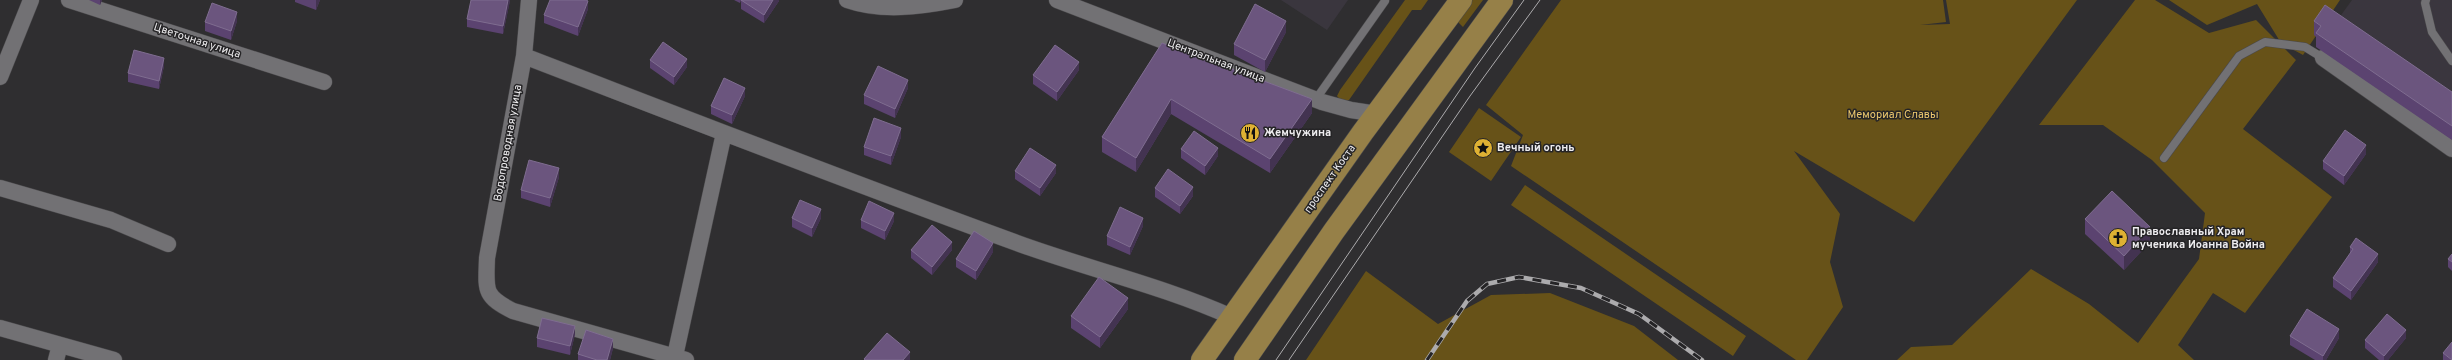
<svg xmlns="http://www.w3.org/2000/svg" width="2452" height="360" viewBox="0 0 2452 360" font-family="Overpass,sans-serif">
<rect width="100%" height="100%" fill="#2f2e30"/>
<path fill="#3a363e" d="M1281,0H1348L1327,30Z
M2352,0H2452V132L2323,40Z"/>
<path fill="#675218" d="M1405,0H1428L1421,10H1412L1349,100L1342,102L1337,96L1340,90Z
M1472,0H1483L1463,27L1457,21Z
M1561,0H1943L1946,22L1920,25L1950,24L1946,0H2077L1914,222L1794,151L1840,214L1830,262L1843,307L1807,360H1796L1511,166L1523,135L1486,105Z
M2135,0H2155L2209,33L2256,20L2296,60L2243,129L2332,197L2245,313L2213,293L2178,345L2194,360H1897L1911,347L1952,345L2031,269L2089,304L2138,343L2199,259L2205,213L2152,160L2103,125H2039Z
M2169,0H2340L2303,55L2281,43L2257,4L2207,25Z
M1479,108L1521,137L1491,181L1449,152Z
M1525,185L1746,336L1733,356L1511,205Z
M1366,271L1438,324L1491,295L1550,293L1634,326L1678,360H1306Z"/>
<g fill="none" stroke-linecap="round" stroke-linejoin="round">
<g stroke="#4a494b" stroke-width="9">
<path id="service" d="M2426,0L2425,3L2432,32L2452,61
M1316,99L1385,1
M2164,158L2239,56L2265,42L2305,47L2323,58"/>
</g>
<g stroke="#4a494b" stroke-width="17">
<path id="minor" d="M69,0L324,82
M529,0L524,56L487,258C486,290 483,296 513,311L686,360
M847,0C881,12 920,7 955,0
M1057,0L1322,102L1351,110L1377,114
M524,56C688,119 852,183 1017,243C1088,269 1163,286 1232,317
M2323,58L2452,149
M0,77L31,0
M0,188L111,220L168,244
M0,328L114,360
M675,356L724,133
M56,360L60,345"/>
</g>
<g stroke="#4a494b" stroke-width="23">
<path id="primary" d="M1202,360L1363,132L1461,0
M1245,360L1334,231L1502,0"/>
</g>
<use href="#service" stroke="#727174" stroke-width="8"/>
<use href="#minor" stroke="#727174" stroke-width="16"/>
<use href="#primary" stroke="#968048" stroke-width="22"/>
<path stroke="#acabad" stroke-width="1" d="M1276,360L1475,68L1524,0
M1289,360L1470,96L1540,0"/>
<g stroke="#acabad" stroke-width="4.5">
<path id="rail" d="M1427,360L1467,301L1487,284L1519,277L1581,288L1639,314L1702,360"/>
</g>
<use href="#rail" stroke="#252426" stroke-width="3" stroke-dasharray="9" stroke-linecap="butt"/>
</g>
<path fill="#5b4370" d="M89,0H102L100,5Z
M295,0H320L316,10L295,2Z
M510,0L503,34L467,27V19Z
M734,0H741L740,3Z
M741,0H779V1L764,23L741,9Z
M588,9L578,36L544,23V15Z
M237,21L231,40L205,31V22Z
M2314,21L2452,92V140L2316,47V37L2314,35Z
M1286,32L1265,72L1234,55V44Z
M1162,43L1312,113L1270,173L1171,114L1136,172L1102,152V137Z
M650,60L687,67L674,85L650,68Z
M164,66L159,89L128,82V73Z
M1079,70L1057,101L1033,84V75Z
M908,88L895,118L864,104V95Z
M745,96L732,124L711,114V106Z
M901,137L891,165L864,155V147Z
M1181,149L1218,156L1205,175L1181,158Z
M2366,154L2344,185L2323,169V161Z
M1015,171L1056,173L1040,196L1015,179Z
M559,177L550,207L521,198V190Z
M1155,188L1193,196L1180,214L1155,197Z
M792,218H821L812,237L792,227Z
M2085,219L2150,242L2124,270L2085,234Z
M861,220L894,221L885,240L861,228Z
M1143,226L1130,255L1107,245V236Z
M2350,247L2378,262L2351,300L2333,287V278L2350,254Z
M911,250H952L932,275L911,258Z
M993,252L976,280L956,267V259Z
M2452,254V271L2448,267V259Z
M1128,309L1100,348L1071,328V316Z
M575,334L570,355L537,347V338Z
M2290,336L2339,338L2326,360H2315L2290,345Z
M2406,338L2388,360H2379L2365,348V340Z
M613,348L610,360H578V354Z
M2443,353L2452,360H2443Z"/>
<path fill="#433351" d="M100,0H102L100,5Z
M316,0H320L316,10Z
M508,0H510V1L503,34V26Z
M773,0H779V1L764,23V15Z
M588,1V9L578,36V27Z
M237,12V21L231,40V31Z
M1286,21V32L1265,72V60Z
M164,58V66L159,89V81Z
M687,59V67L674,85V77Z
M1079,62V70L1057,101V92Z
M908,80V88L895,118V109Z
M745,88V96L732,124V115Z
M1171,99V114L1136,172V158Z
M1312,99V113L1270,173V159Z
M901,128V137L891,165V156Z
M2366,145V154L2344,185V176Z
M1218,148V156L1205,175V166Z
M1056,165V173L1040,196V188Z
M559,168V177L550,207V198Z
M1193,187V196L1180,214V206Z
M821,209V218L812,237V228Z
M894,213V221L885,240V231Z
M1143,218V226L1130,255V247Z
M2150,227V242L2124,270V256Z
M952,242V250L932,275V267Z
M993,243V252L976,280V271Z
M2378,254V262L2351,300V291Z
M1128,298V309L1100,348V337Z
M575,326V334L570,355V346Z
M2339,329V338L2326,360H2323V356Z
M2406,330V338L2388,360H2384V356Z
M613,339V348L610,360H607Z
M910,352V360H903Z"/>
<path fill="#6b557e" stroke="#7f6d90" d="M471,0H508L503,26L467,19Z
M550,0H586L588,1L578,27L544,15Z
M741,0H773L764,15Z
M212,3L237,12L231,31L205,22Z
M1255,4L1286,21L1265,60L1234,44Z
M2325,5L2452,92V126L2316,33L2321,26L2314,21Z
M663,42L687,59L674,77L650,60Z
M1162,43L1312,99L1270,159L1171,99L1136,158L1102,137Z
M1055,45L1079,62L1057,92L1033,75Z
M134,50L164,58L159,81L128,73Z
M878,66L908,80L895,109L864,95Z
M724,78L745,88L732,115L711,106Z
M874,118L901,128L891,156L864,147Z
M2345,130L2366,145L2344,176L2323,161Z
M1194,131L1218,148L1205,166L1181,149Z
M1030,148L1056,165L1040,188L1015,171Z
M529,160L559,168L550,198L521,190Z
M1168,169L1193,187L1180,206L1155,188Z
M2112,191L2150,227L2124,256L2085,219Z
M800,200L821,209L812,228L792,218Z
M869,201L894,213L885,231L861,220Z
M1120,207L1143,218L1130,247L1107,236Z
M932,225L952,242L932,267L911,250Z
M974,231L993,243L976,271L956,259Z
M2356,238L2378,254L2351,291L2333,278L2353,249L2350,247Z
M2452,254V262L2448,259Z
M1099,277L1128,298L1100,337L1071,316Z
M2307,309L2339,329L2323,356L2290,336Z
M2387,314L2406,330L2384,356L2365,340Z
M542,318L575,326L570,346L537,338Z
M586,330L613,339L607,360H597L578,354Z
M887,333L910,352L903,360H865L864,359Z
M2452,342V360L2443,353Z"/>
<defs>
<g id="restaurant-disc" transform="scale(1)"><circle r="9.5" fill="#deb133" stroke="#252426"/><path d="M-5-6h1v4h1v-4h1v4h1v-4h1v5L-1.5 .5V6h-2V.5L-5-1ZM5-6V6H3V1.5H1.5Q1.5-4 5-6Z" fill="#111"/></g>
<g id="sight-disc" transform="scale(1)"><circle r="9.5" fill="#deb133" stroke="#252426"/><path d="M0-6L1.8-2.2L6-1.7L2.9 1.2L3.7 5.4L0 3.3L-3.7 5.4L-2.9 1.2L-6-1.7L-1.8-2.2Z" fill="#111"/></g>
<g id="church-disc" transform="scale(1)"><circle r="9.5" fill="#deb133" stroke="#252426"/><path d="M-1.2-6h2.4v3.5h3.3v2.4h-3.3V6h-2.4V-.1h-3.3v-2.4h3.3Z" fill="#111"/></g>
</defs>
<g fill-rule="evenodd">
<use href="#restaurant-disc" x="1250" y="133"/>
<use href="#sight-disc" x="1483" y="148"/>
<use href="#church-disc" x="2118" y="238"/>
</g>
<g text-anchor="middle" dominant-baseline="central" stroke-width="3" stroke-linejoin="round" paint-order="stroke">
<g font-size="11" fill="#edecee" stroke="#252426">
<text transform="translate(197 41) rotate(18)">Цветочная улица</text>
<text transform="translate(1216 61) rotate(21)">Центральная улица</text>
<text transform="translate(508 143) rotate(-80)">Водопроводная улица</text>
<text transform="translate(1330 179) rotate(-55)">проспект Коста</text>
</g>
<g font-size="11" fill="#edc86e" stroke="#252426">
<text x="1893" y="115">Мемориал Славы</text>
</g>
<g font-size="11" font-weight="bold" fill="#edecee" stroke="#252426" text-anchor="start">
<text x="1264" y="133">Жемчужина</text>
<text x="1497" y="148">Вечный огонь</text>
<text x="2132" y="232">Православный Храм<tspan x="2132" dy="13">мученика Иоанна Война</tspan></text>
</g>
</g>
</svg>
